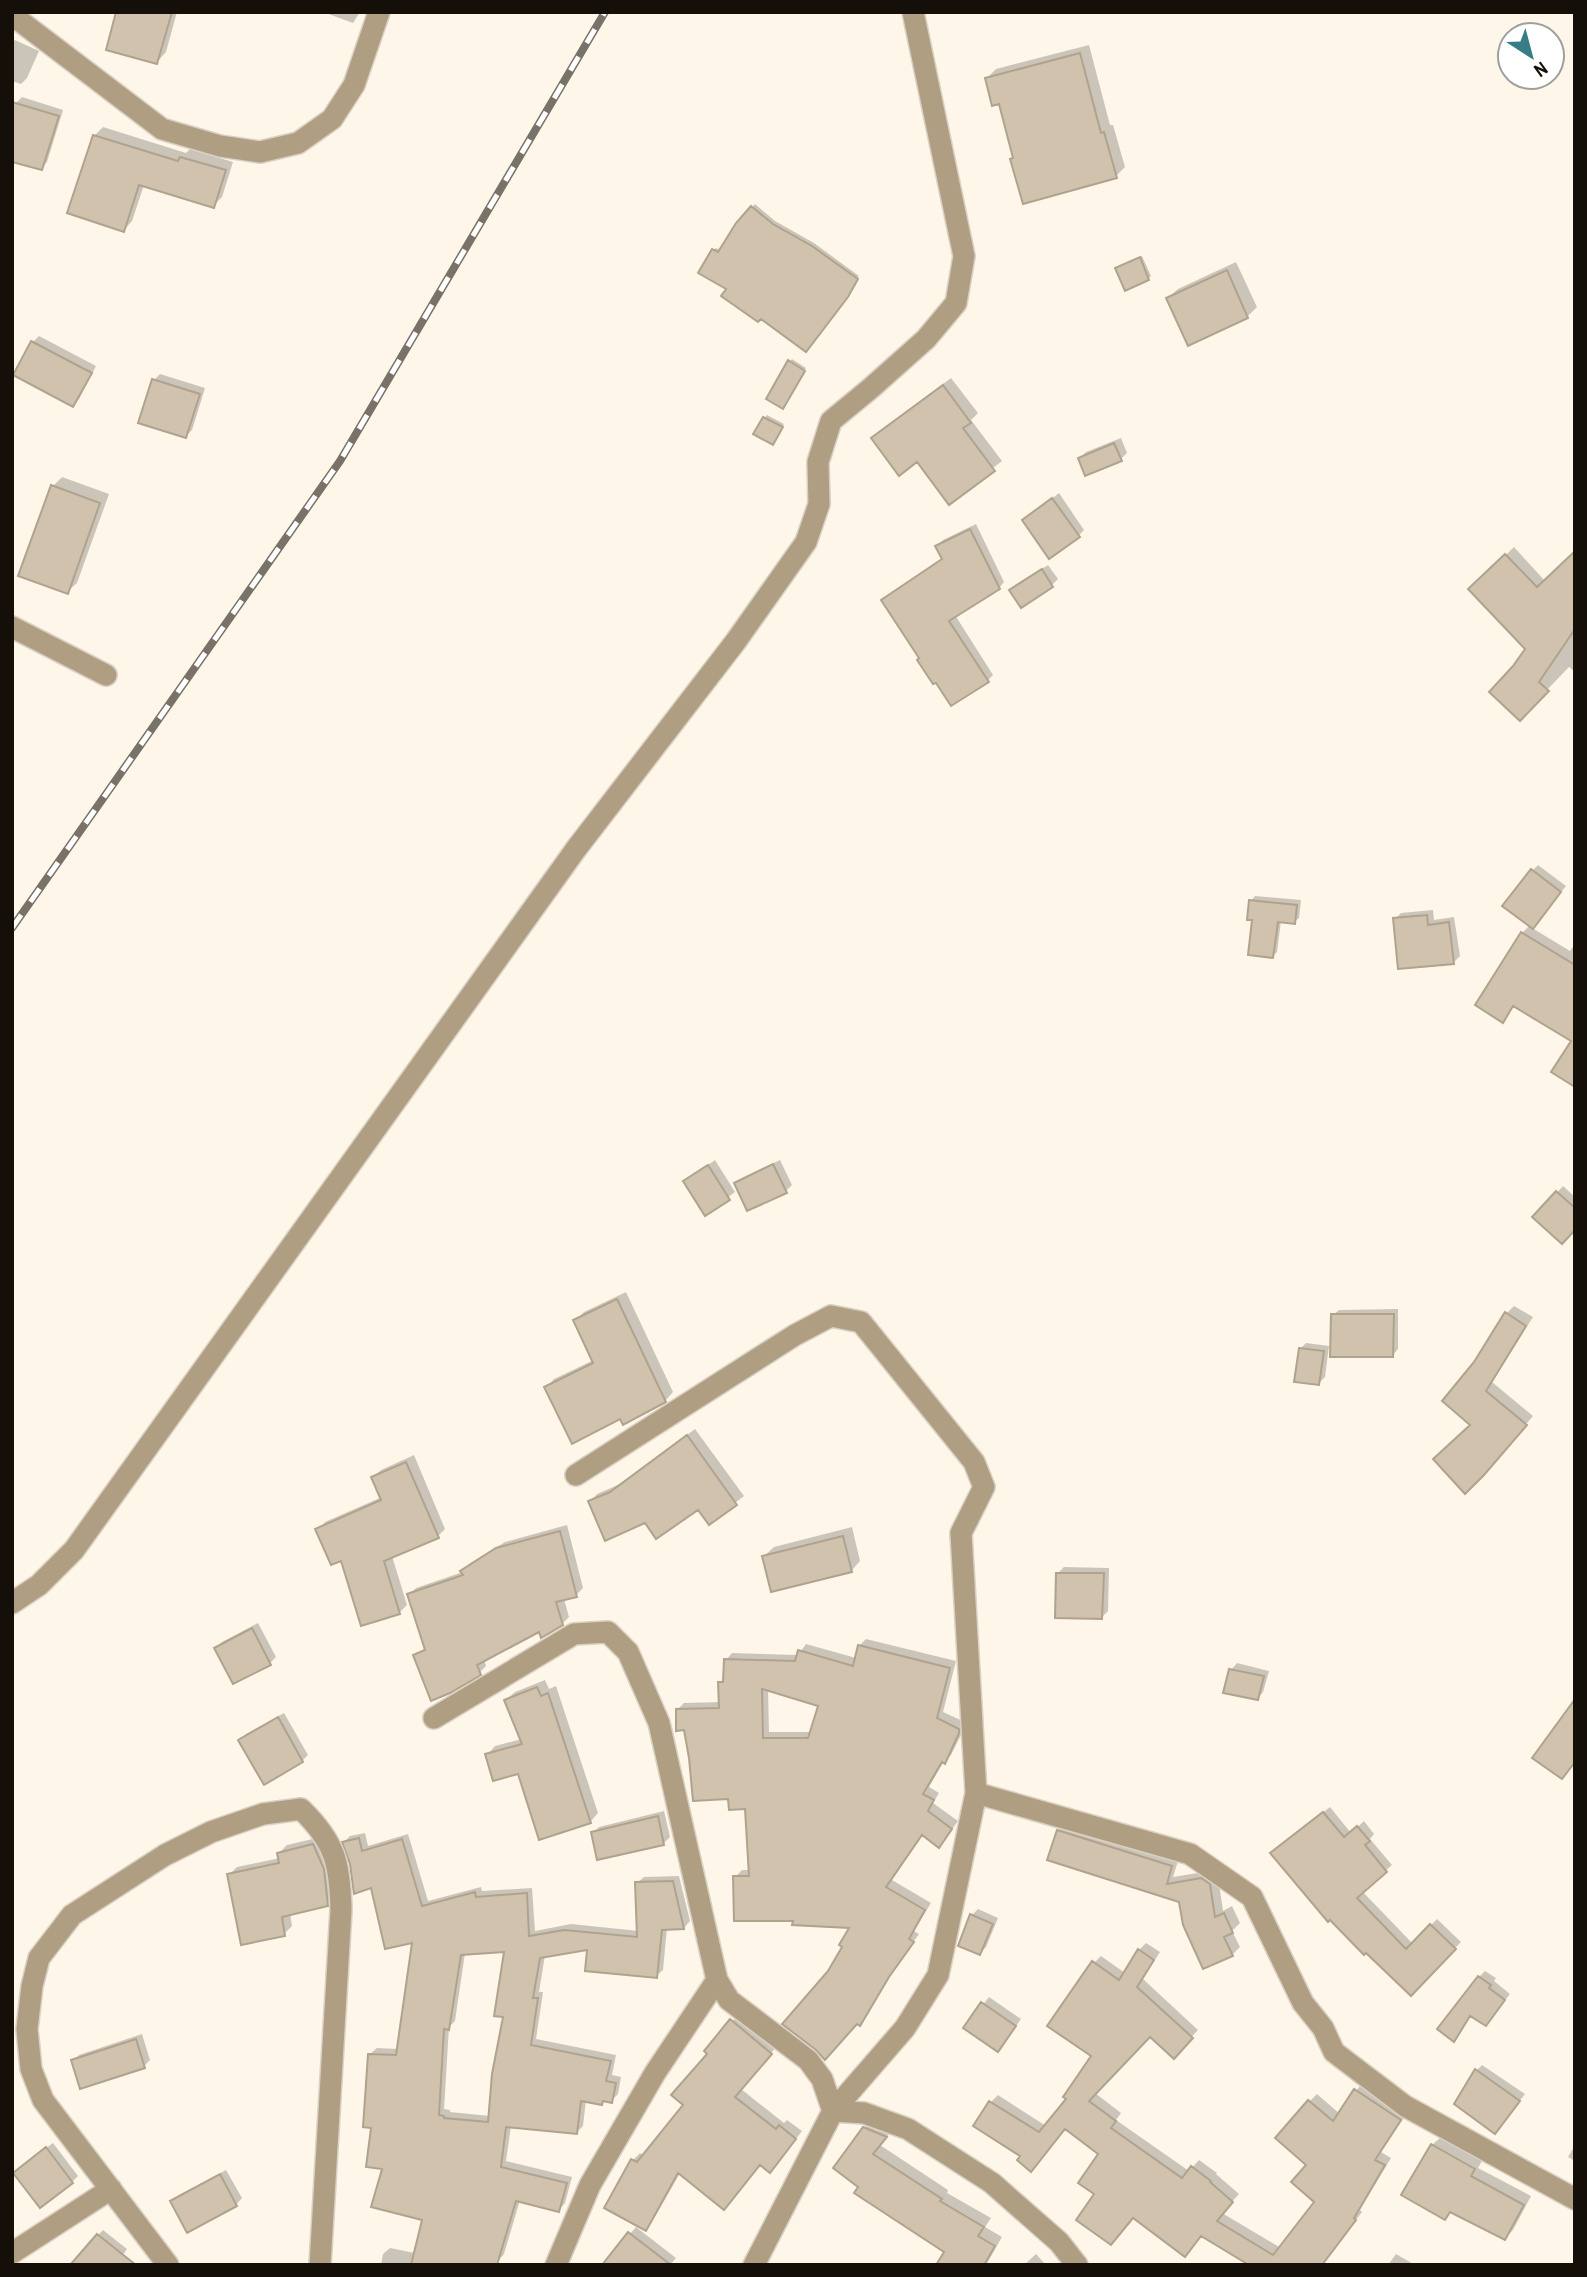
<svg xmlns="http://www.w3.org/2000/svg" width="1587" height="2277" viewBox="0 0 1587 2277" font-family="'Archivo Narrow',sans-serif">
<rect width="100%" height="100%" fill="#fef6e8"/>
<path fill="#0003" fill-rule="evenodd" d="M118,12H177L166,52L157,62Z
M323,12H360L353,23Z
M15,40L39,51L27,78L21,84L12,81V43Z
M1089,45L1110,125H1113L1125,167L1116,176L1014,157L1000,102L987,78L996,69Z
M22,97L63,110L47,162L41,168L16,103Z
M103,127L186,153L190,149L233,162L222,197L213,206L144,185L132,221L124,230L94,136Z
M755,204L775,221L814,243L859,276L808,348L729,288L713,250L716,248L721,251L738,224Z
M1142,256L1151,276L1148,279L1117,268Z
M1236,262L1257,307L1247,317L1168,298L1178,289Z
M39,336L96,366L79,399L73,405L15,375L33,342Z
M792,359L806,368L785,404L790,362Z
M160,374L205,388L192,430L186,436L154,380Z
M951,378L978,413L971,420L1002,461L949,502L918,460L882,430Z
M767,415L784,424L775,440L755,433Z
M1121,438L1127,453L1121,459L1080,458L1086,452Z
M62,477L109,494L77,583L67,592L53,486Z
M1059,493L1084,530L1078,536L1024,520Z
M976,524L1004,582L999,588L955,615L993,675L988,680H936L883,600L943,558L937,546L943,540Z
M1514,547L1545,581L1575,623V672L1569,667L1520,718L1515,667L1527,649L1471,589Z
M1048,565L1058,579L1052,585H1017Z
M1538,865L1566,886L1532,928L1570,951L1575,944V1084L1573,1040L1515,1005L1502,1020L1522,933L1530,925L1532,871Z
M1255,896L1301,900L1299,918L1294,922L1281,921L1277,952L1272,957L1254,919L1251,901Z
M1433,910L1434,920L1454,917L1460,956L1454,962L1395,919L1401,913Z
M715,1160L735,1192L706,1214L685,1181Z
M780,1160L792,1185L786,1191L736,1184L742,1178Z
M1563,1186L1575,1197V1228L1535,1217Z
M626,1292L673,1392L665,1401L621,1417L546,1388L554,1379L594,1360L575,1321L584,1312Z
M1514,1306L1533,1317L1492,1382L1533,1416L1492,1465L1472,1424L1475,1363L1507,1313Z
M1398,1309V1349L1393,1355L1333,1315L1339,1310Z
M1306,1343L1329,1346L1325,1377L1319,1383L1300,1349Z
M695,1429L744,1496L709,1523L699,1508L646,1521L590,1502L597,1494L620,1484Z
M414,1455L445,1529L438,1536L392,1556L407,1605L399,1613L342,1559L318,1530L325,1522L382,1497L373,1477L381,1470Z
M567,1525L583,1588L576,1595L564,1599L569,1617L562,1624L541,1629L484,1659L486,1666L479,1673L415,1656L426,1647L409,1595L416,1588L463,1572L469,1564L505,1542Z
M852,1527L860,1561L851,1571L764,1556L774,1547Z
M1064,1567L1109,1568L1108,1611L1102,1617L1058,1573Z
M258,1623L276,1657L270,1663L216,1648L222,1642Z
M866,1639L956,1661L943,1712L965,1722L966,1725L951,1755L944,1761L929,1787L939,1793L933,1803L958,1821L945,1839L923,1834L892,1880L931,1903L914,1931L919,1934L895,1968L866,2017L860,2024L852,1926L794,1919L735,1877L742,1870H751L747,1807L729,1797L691,1758L685,1728L677,1710L684,1703L721,1702L720,1683L725,1678L726,1660L732,1653L798,1655L806,1644L856,1658L859,1646ZM768,1689L820,1704L811,1732H769Z
M1237,1663L1269,1671L1263,1692L1257,1699L1231,1670Z
M545,1680L549,1689L556,1686L598,1813L590,1822L519,1772L487,1755L495,1746L522,1739L506,1700L515,1692Z
M284,1713L308,1755L302,1761L265,1783L240,1740L246,1734Z
M1330,1807L1351,1833L1364,1821L1374,1834L1370,1839L1392,1865L1362,1891L1413,1944L1437,1919L1461,1942L1411,1994L1278,1848Z
M664,1811L670,1837L664,1843L593,1833L599,1827Z
M1066,1823L1179,1858L1173,1877L1210,1871L1218,1876L1223,1911L1232,1906L1240,1923L1232,1931L1240,1947L1232,1955L1181,1900L1058,1831Z
M365,1833L368,1846L408,1834L428,1901L481,1887L482,1891L532,1888L535,1931L571,1924L639,1931L637,1883L644,1877L679,1876L690,1921L684,1928H667L663,1970L656,1976L589,1948L545,1955L539,1992H543L536,2039L616,2055L612,2075L621,2077L618,2094L611,2101L605,2100L601,2103L586,2100L583,2126L577,2132L511,2126L506,2161L572,2177L565,2203L559,2210L520,2200L504,2254L499,2260L498,2265H381L383,2254L390,2248L415,2253L424,2219L384,2167L373,2127L370,2054L377,2048L398,2049L414,1941L372,1886L352,1863L344,1842L350,1836ZM507,1950L505,2015L490,2116L450,2112V2110L444,2109L449,2027L455,2021L465,1953Z
M321,1837L335,1896L327,1904L290,1913L292,1926L284,1934L229,1875L237,1867L280,1858L279,1853L287,1845Z
M978,1909L998,1918L986,1947L980,1953L972,1915Z
M1146,1943L1160,1952L1143,1979L1198,2030L1174,2056L1150,2035L1095,2093L1121,2113L1116,2120L1189,2171L1199,2160L1217,2173L1216,2174L1239,2194L1222,2213L1281,2248L1317,2201L1308,2165L1310,2101L1317,2094L1340,2114L1362,2083L1407,2113L1381,2152L1391,2158L1360,2210L1362,2212L1332,2251L1253,2265L1202,2234L1096,2194L1100,2154L1066,2128L1038,2163L1022,2156L991,2102L998,2095L1046,2126L1068,2098L1093,2056L1094,1963L1101,1956L1125,1973L1139,1950Z
M1485,1971L1496,1978L1494,1981L1510,1994L1491,2018L1471,2015L1459,2033L1479,1977Z
M989,1997L1021,2019L1004,2044L965,2028Z
M738,2014L777,2046L741,2089L784,2123L787,2120L802,2131L777,2164L761,2163L680,2173L652,2222L646,2229L633,2160L640,2153L644,2156L685,2105L710,2053Z
M142,2034L150,2060L144,2066L73,2061L79,2055Z
M1482,2065L1525,2094L1495,2132L1476,2071Z
M873,2119L894,2128L880,2145L948,2190L947,2193L991,2218L985,2227L1002,2237L986,2265H938L946,2251L860,2186L865,2128Z
M1441,2137L1482,2161L1478,2168L1531,2196L1513,2230L1505,2238L1452,2211L1445,2218L1432,2145Z
M53,2143L78,2176L72,2182L21,2167Z
M1575,2145V2161L1568,2157Z
M226,2170L242,2198L236,2205L173,2201L179,2195Z
M636,2227L676,2258L670,2265L608,2260Z
M103,2230L127,2249L116,2265L98,2235Z
M1036,2254L1046,2265H1024Z
M1396,2254L1415,2265H1388Z"/>
<path fill="#d0c2ac" stroke="#b0a38e" stroke-width="2" fill-rule="evenodd" d="M116,12H172L157,64L106,50Z
M1080,53L1101,133L1104,132L1117,178L1023,204L1010,159L1013,158L999,104L992,106L985,78Z
M12,102L59,116L42,170L12,162Z
M93,135L178,161L180,157L226,170L214,208L139,185L124,232L67,213Z
M751,206L773,224L812,246L858,279L848,297L806,352L761,319L758,322L721,296L726,289L698,273L712,249L718,252L736,223Z
M1140,257L1149,280L1125,291L1115,268Z
M1227,270L1248,318L1188,346L1166,298Z
M31,341L92,373L73,407L13,375Z
M788,360L805,371L783,409L766,399Z
M152,379L200,394L186,438L138,423Z
M943,385L971,423L963,428L995,471L949,505L917,462L899,476L871,438Z
M763,417L783,427L773,445L753,434Z
M1114,443L1122,461L1085,476L1078,458Z
M51,485L100,503L68,594L18,576Z
M1052,498L1080,537L1049,559L1022,520Z
M970,529L1000,589L949,621L989,682L951,706L936,683L933,684L917,660L919,658L881,600L942,559L935,546Z
M1575,551V629L1539,682L1549,691L1520,721L1489,692L1513,666L1525,649L1468,589L1505,554L1537,587Z
M1042,569L1053,587L1021,608L1009,590Z
M1531,869L1561,892L1533,929L1502,906Z
M1249,900L1297,905L1295,924L1278,922L1273,958L1248,955L1252,920H1247Z
M1427,915L1428,925L1449,922L1454,964L1398,969L1393,918Z
M1521,932L1575,965V1087L1551,1072L1571,1041L1513,1006L1503,1023L1475,1005Z
M773,1164L787,1193L747,1211L734,1183Z
M708,1165L730,1200L705,1216L683,1181Z
M1556,1191L1575,1208V1230L1562,1244L1532,1217Z
M617,1299L666,1402L623,1425L620,1419L572,1444L544,1387L593,1363L573,1320Z
M1505,1312L1526,1326L1486,1391L1527,1425L1484,1475L1465,1494L1433,1459L1470,1425L1442,1401L1474,1362Z
M1331,1314H1394L1393,1357H1330Z
M1299,1348L1324,1351L1319,1385L1294,1382Z
M687,1435L737,1505L709,1525L698,1510L656,1539L645,1523L605,1541L588,1501L610,1492Z
M406,1462L439,1538L384,1561L400,1614L361,1626L341,1561L331,1565L315,1529L381,1500L371,1477Z
M560,1531L577,1597L556,1602L563,1625L541,1638L539,1632L477,1665L481,1675L450,1693L431,1701L413,1655L425,1650L407,1594L463,1575L460,1571L496,1548Z
M843,1536L852,1572L771,1592L762,1556Z
M1056,1573H1104L1102,1619L1055,1618Z
M252,1628L271,1665L233,1684L214,1648Z
M858,1645L950,1668L937,1718L959,1729V1733L945,1764L942,1762L923,1794L934,1800L928,1811L952,1829L939,1848L922,1835L886,1887L925,1910L909,1939L914,1942L889,1977L860,2026L857,2024L825,2060L816,2050L782,2024L828,1971L842,1947L839,1945L849,1928L792,1925L793,1921H734L733,1876H749L745,1809L729,1810L728,1799L693,1801L689,1758L684,1730L676,1731V1709L719,1708L718,1682H723L724,1659L795,1661L798,1650L853,1666ZM762,1689L818,1706L808,1738H763Z
M1229,1669L1264,1676L1258,1700L1223,1693Z
M537,1687L541,1696L548,1693L591,1823L539,1840L518,1774L493,1781L485,1754L522,1744L504,1700Z
M1575,1699V1762L1562,1779L1532,1758Z
M278,1717L303,1762L264,1785L238,1740Z
M1323,1812L1344,1837L1357,1826L1370,1841L1365,1845L1387,1872L1357,1898L1406,1949L1430,1924L1456,1949L1411,1996L1366,1953L1364,1955L1330,1920L1328,1922L1270,1853Z
M658,1816L664,1845L597,1860L591,1832Z
M1057,1830L1172,1866L1167,1884L1201,1878L1210,1884L1215,1917L1224,1913L1233,1933L1224,1937L1233,1956L1203,1969L1183,1925L1179,1902L1047,1860Z
M359,1838L362,1851L402,1839L422,1906L475,1892L476,1897L527,1893L529,1936L564,1930L637,1937L635,1882L673,1881L684,1929L662,1930L657,1978L585,1971L587,1950L540,1958L533,1998H538L531,2045L611,2061L606,2081L616,2083L612,2103L603,2101L602,2105L581,2101L577,2134L506,2127L501,2167L567,2183L559,2212L516,2201L497,2265H411L422,2220L371,2207L382,2169L366,2167L371,2128L363,2127L368,2054L396,2055L412,1943L385,1949L371,1888L354,1894L350,1864L342,1842ZM504,1952L494,2016L503,2017L492,2074L488,2122L444,2118V2116L439,2115L444,2029L449,2030L461,1955Z
M313,1844L324,1869L328,1906L282,1917L285,1936L241,1945L227,1874L279,1863L277,1853Z
M970,1914L993,1924L980,1955L958,1946Z
M1138,1949L1154,1960L1137,1987L1193,2038L1174,2059L1150,2037L1089,2101L1116,2121L1111,2128L1182,2178L1191,2166L1211,2181L1210,2182L1233,2202L1217,2221L1273,2255L1314,2202L1291,2182L1306,2165L1275,2138L1308,2100L1333,2121L1354,2089L1401,2120L1375,2160L1385,2165L1354,2218L1356,2220L1322,2265H1249L1201,2236L1185,2257L1133,2218L1111,2245L1076,2220L1094,2194L1078,2183L1098,2154L1065,2129L1031,2172L1017,2160L1020,2156L973,2126L989,2101L1039,2132L1066,2099L1063,2097L1091,2056L1047,2026L1092,1961L1119,1980Z
M1478,1976L1491,1985L1489,1988L1505,2000L1486,2026L1470,2016L1454,2042L1437,2029Z
M981,2002L1016,2026L998,2052L963,2028Z
M730,2019L772,2054L735,2097L776,2129L779,2125L796,2139L770,2173L760,2165L724,2210L678,2173L646,2231L604,2208L631,2159L637,2162L683,2105L671,2095L707,2054L704,2051Z
M136,2039L145,2068L80,2089L71,2060Z
M1475,2069L1520,2101L1495,2134L1454,2104Z
M863,2127L887,2137L873,2154L942,2199L940,2201L984,2227L978,2236L995,2246L984,2265H936L944,2252L854,2193L858,2187L833,2168Z
M1431,2144L1475,2169L1471,2176L1524,2205L1505,2240L1450,2212L1445,2220L1401,2195Z
M46,2147L73,2183L40,2208L13,2173Z
M220,2174L237,2206L187,2233L170,2201Z
M628,2232L671,2265H602Z
M97,2234L107,2242L136,2265H70Z"/>
<g fill="none" stroke-linecap="round" stroke-linejoin="round">
<g stroke="#d9d1c4" stroke-width="24">
<path id="street" d="M12,15L162,129L220,146L260,152L298,143L332,119L354,85L379,12
M12,627L106,675
M576,1475L795,1335L831,1316L861,1322L974,1462L984,1487L961,1533L976,1793
M12,1603L39,1585L74,1550L576,849L736,641L806,542L819,504L818,462L831,421L871,388L926,339L956,303L964,256L913,12
M434,1718L574,1634L608,1632L628,1652L659,1723L717,1980L729,2000L808,2060L822,2079L833,2111
M833,2111L864,2113L908,2129L992,2183L1059,2242L1077,2265
M12,2253L111,2189
M168,2265L43,2100L31,2069L27,2029L32,1986L39,1958L72,1915L165,1855L211,1832L263,1814L301,1809C335,1842 340,1863 341,1910L320,2265
M556,2265L590,2185L655,2073L717,1980
M754,2265L833,2111L905,2028L938,1975L976,1793L1190,1854L1252,1897L1303,2003L1323,2028L1334,2052L1405,2106L1575,2199"/>
</g>
<use href="#street" stroke="#af9e82" stroke-width="21"/>
<g stroke="#787268" stroke-width="8">
<path id="rail" d="M12,928L340,461L605,12"/>
</g>
<use href="#rail" stroke="#fff" stroke-width="5" stroke-dasharray="16" stroke-linecap="butt"/>
</g>
<rect width="1587" height="2277" fill="none" stroke="#140f08" stroke-width="28"/>
<g transform="translate(1531 56) rotate(144)"><circle r="33" fill="#ffffff" stroke="#a19f9c" stroke-width="2"/>
<path d="M0-5L12 26L0 18L-12 26Z" fill="#367d87"/>
<text y="-10" font-size="19" font-weight="bold" text-anchor="middle" fill="#140f08">N</text>
</g>
</svg>
